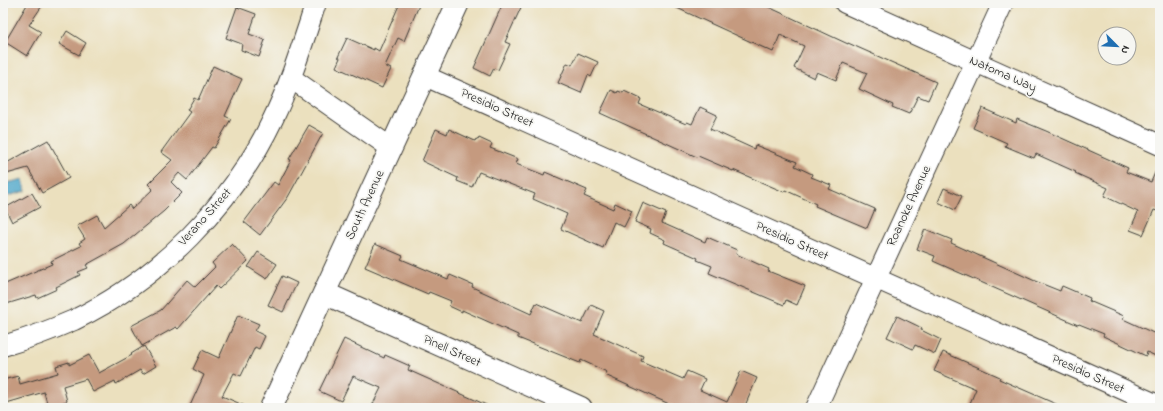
<svg xmlns="http://www.w3.org/2000/svg" width="1163" height="411" viewBox="0 0 1163 411" font-family="'Indie Flower',sans-serif">
<rect width="100%" height="100%" fill="#f6f6f2"/>
<filter id="ink" filterUnits="userSpaceOnUse"><feTurbulence type="fractalNoise" baseFrequency=".025" numOctaves="2"/><feDisplacementMap in="SourceGraphic" scale="8" xChannelSelector="R" yChannelSelector="G"/><feConvolveMatrix kernelMatrix="1 2 1 2 8 2 1 2 1" color-interpolation-filters="sRGB"/></filter>
<filter id="wash" filterUnits="userSpaceOnUse"><feTurbulence type="fractalNoise" baseFrequency=".012" numOctaves="4" result="noise"/><feDisplacementMap in="SourceGraphic" scale="16" xChannelSelector="R" yChannelSelector="G"/><feGaussianBlur stdDeviation="0.9" result="paint"/><feColorMatrix in="noise" values="0 0 0 0 0 0 0 0 0 0 0 0 0 0 0 0 0 1.4 0 .05"/><feComposite in="paint" operator="in"/></filter>
<g filter="url(#wash)">
<rect width="100%" height="100%" fill="#ebe0be"/>
<path fill="#4ba6c9" stroke="#346172" d="M23,179L26,191L4,197L3,184Z"/>
<g id="blocks">
<path fill="#c59a7f" d="M28,3H44L29,25L41,32L27,56L5,42Z
M400,3H420L404,41L398,38L385,66L391,69L382,88L336,67L340,58L338,57L347,38L374,50V48L379,51Z
M503,3H523L505,42L510,44L498,70L494,68L490,76L474,68Z
M666,3H760L848,44V43L936,82L928,100L918,96L909,114L892,107L893,105L859,89L867,73L843,63L836,80L817,72L814,78L794,68L804,46L780,35L773,52Z
M237,7L256,14L249,34L265,40L259,57L241,50L242,44L226,38Z
M67,31L86,43L79,55L59,44Z
M578,53L598,62L591,77L588,75L581,93L558,83L567,63L572,65Z
M213,66L242,79L225,116L231,119L214,148L212,147L187,180L179,173L171,182L182,193L164,211L124,244L86,265L88,268L78,272L80,275L56,287L57,289L37,298L36,295L3,305V285L52,264L51,261L81,246L79,243L85,239L77,226L97,215L104,227L129,205L132,209L153,189L148,184L172,160L161,152L190,112L187,110L194,98L198,100Z
M611,90L617,93L618,91L623,93L624,91L641,99L639,104L686,124L687,122L692,124L700,107L717,115L710,129L754,149L755,145L797,162L795,166L812,174L811,177L831,185L829,189L875,209L867,228L815,206L816,204L785,190L784,192L733,170V171L698,156L697,157L600,113Z
M982,108L1016,123L1017,119L1046,131L1128,168L1126,172L1151,182L1160,161V212L1154,210L1143,235L1130,230L1138,212L1104,196L1108,188L1075,173L1076,172L1036,154L1034,158L1005,146L1007,143L973,128Z
M309,125L323,133L288,197L260,235L244,222L274,182L278,185L291,160L289,159Z
M436,129L447,134L449,129L475,141L476,139L478,140L479,138L492,144L490,148L518,159L516,164L544,175L545,172L587,190L584,196L613,209L615,203L632,211L624,227L614,222L603,248L561,229L567,214L533,199L535,194L479,172L472,187L457,181L458,178L422,161Z
M48,140L69,178L42,193L28,168L3,175V165Z
M944,188L962,196L955,210L938,202Z
M32,193L40,207L12,222L5,208Z
M643,203L666,213L662,223L705,242L707,237L737,250L736,254L769,269L768,271L805,286L797,305L786,300L784,305L709,273L712,266L697,260L698,258L664,243L665,240L650,233L651,229L635,222Z
M925,229L952,240L951,243L1035,281L1060,291L1062,286L1090,298L1089,301L1124,316L1123,319L1160,336V358L1147,352L1146,356L1103,336L1104,334L1079,324L1078,325L933,261L935,256L917,249Z
M232,244L248,261L219,289L216,286L178,329L176,327L142,346L131,326L161,310L187,280L195,287L215,267L212,263Z
M375,244L403,256L401,259L448,279L450,275L473,285L472,287L531,314L536,303L582,323L591,305L604,311L594,334L643,356L641,361L683,379L687,371L705,379L700,390L727,402L741,371L757,378L744,408H678L605,375L607,372L581,360L580,363L518,338V335L462,310V312L449,306L451,301L429,292L428,294L365,267Z
M258,252L277,264L267,279L248,267Z
M282,276L297,283L283,312L268,305Z
M238,315L259,324L255,331L265,336L259,349L255,347L241,376L234,373L222,396L250,408H189L204,375L193,369L202,350L219,358Z
M897,316L922,328L921,330L941,340L935,354L915,345L913,349L887,337Z
M344,339L384,358L385,355L410,366L408,370L493,408H371L381,388L353,376L341,401L319,391Z
M144,346L156,366L143,374L140,370L116,384L115,381L93,392L86,379L63,386L67,401L48,407L44,392L3,404V380L18,376L20,384L58,373L56,366L69,362V365L89,355L99,373L132,355L131,354Z
M943,352L1000,377L999,379L1065,408H968L976,389L934,371Z"/>
</g>
</g>
<g filter="url(#ink)">
<use href="#blocks" fill-opacity="0" stroke="#3b3934" stroke-width="1"/>
<g fill="none" stroke-linecap="round" stroke-linejoin="round">
<g stroke="#3b3934" stroke-width="22">
<path id="street" d="M845,3L1160,145
M425,76L1160,406
M291,78L391,148
M3,346C27,339 51,330 74,320C159,279 232,205 273,119C291,82 303,42 316,3
M816,408L1003,3"/>
</g>
<g stroke="#3b3934" stroke-width="24">
<path id="secondary" d="M324,293L581,408
M271,408L458,3"/>
</g>
<use href="#street" stroke="#fff" stroke-width="20"/>
<use href="#secondary" stroke="#fff" stroke-width="22"/>
</g>
</g>
<g text-anchor="middle" dominant-baseline="central" stroke-width="3.5" stroke-linejoin="round" paint-order="stroke">
<g font-size="13" fill="#1c1c1c" stroke="#f6f6f2">
<text transform="translate(1003 74) rotate(24)">Natoma Way</text>
<text transform="translate(497 108) rotate(24)">Presidio Street</text>
<text transform="translate(365 205) rotate(-65)">South Avenue</text>
<text transform="translate(909 206) rotate(-65)">Roanoke Avenue</text>
<text transform="translate(205 217) rotate(-48)">Verano Street</text>
<text transform="translate(792 241) rotate(24)">Presidio Street</text>
<text transform="translate(452 351) rotate(24)">Pinell Street</text>
<text transform="translate(1088 374) rotate(24)">Presidio Street</text>
</g>
</g>
<rect width="1163" height="411" fill="none" stroke="#f6f6f2" stroke-width="16"/>
<g transform="translate(1117 46) rotate(114)"><circle r="19" fill="#f6f6f2" stroke="#9f9f9c"/>
<path d="M0-3L7 15L0 10L-7 15Z" fill="#1f6fb2"/>
<text y="-6" font-size="11" font-weight="bold" text-anchor="middle" fill="#1c1c1c">N</text>
</g>
</svg>
